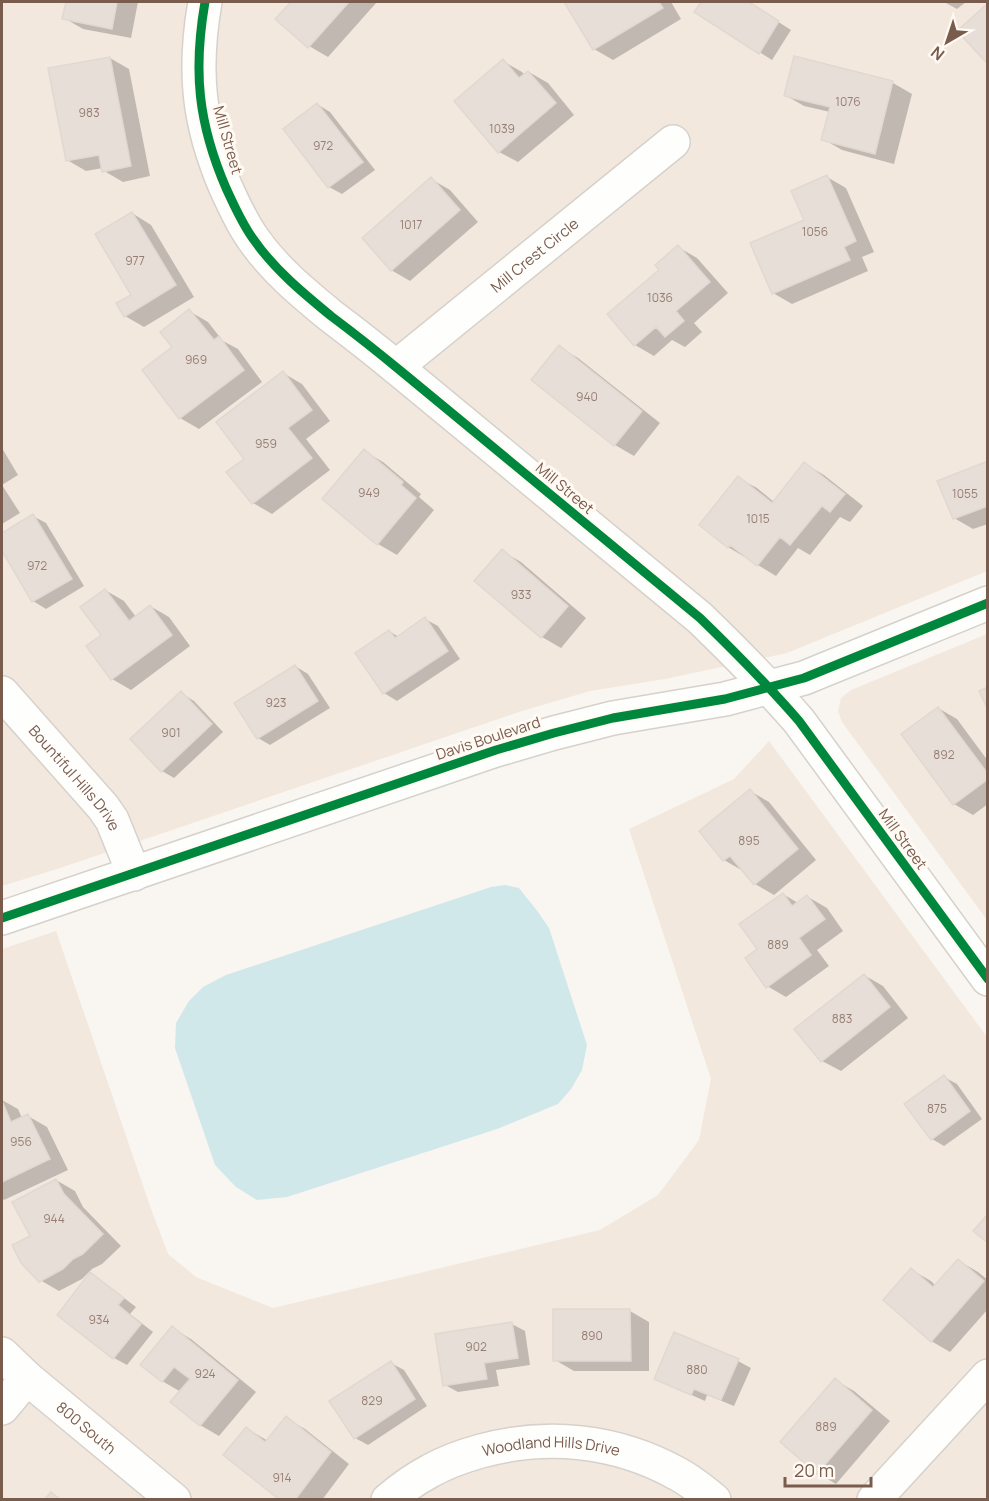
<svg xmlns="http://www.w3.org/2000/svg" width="989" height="1501" viewBox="0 0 989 1501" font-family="Manrope,sans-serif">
<rect width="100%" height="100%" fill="#f9f5f0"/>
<path fill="#f2e8de" d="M2,2H987V571L787,653L665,679L590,691L522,711L60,868L2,886Z
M987,634V920L842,722L838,711L841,698L851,690Z
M769,741L987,1037V1499H2V949L56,931L150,1206L168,1254L196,1277L273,1308L600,1230L658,1195L699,1140L711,1079L629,829L734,779Z"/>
<path fill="#d0e8ea" d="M505,885L519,888L538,912L549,928L587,1045L582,1070L571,1089L558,1104L497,1129L287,1197L257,1200L236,1187L215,1165L175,1048L176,1023L189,1001L203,987L226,975L491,887Z"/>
<path fill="#0003" d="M67,2H138L131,38L83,29L64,18Z
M293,2H377L328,57L309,46L278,19Z
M566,2H671L681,19L613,60L594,49Z
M702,2H747L791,30L772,60L696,12Z
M944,2H966L957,9Z
M110,58L129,69L150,176L123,182L104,171L103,168L86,171L67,160Z
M795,58L893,83L912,94L894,164L842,150L823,139L830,112L804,106L785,95Z
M503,61L522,72L525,75L529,72L548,83L574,115L518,162L499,152Z
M317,104L330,112L375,170L342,194L329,187Z
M827,177L846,188L874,252L862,257L868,271L792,304L773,293Z
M431,179L450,190L478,222L410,281L391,270Z
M132,213L151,225L194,297L144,327L125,316L133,295Z
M678,247L697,258L728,293L694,323L702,332L685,347L672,340L654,356L635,345L609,314L661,270Z
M189,311L208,322L223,341L238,349L262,382L199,429L180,418L144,370L174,348Z
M559,347L578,358L660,423L634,456L615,445L533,380Z
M283,373L302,384L330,421L306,439L330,470L272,514L253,503L246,459Z
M2,448L18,475L2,485L20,513L2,524Z
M364,451L383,462L421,494L419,497L434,510L397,555L378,544L325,499Z
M988,463V524L973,529L954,518Z
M805,464L824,475L863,506L850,522L840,517L810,555L798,548L776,576L728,547L738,478L757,488L774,502Z
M33,516L46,523L84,586L46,609L33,601L2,548V535Z
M502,551L521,562L586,618L561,648L542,637L476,581Z
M105,590L124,601L136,617L150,606L169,617L190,646L131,690L112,679Z
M425,619L438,626L460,659L397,701L384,693L389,631L399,637Z
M295,666L308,674L330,708L270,745L258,738Z
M181,693L194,701L223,732L174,778L162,771Z
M938,708L957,719L988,761V804L973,815L954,804Z
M750,791L769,802L816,860L774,895L755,884L743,871L724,860Z
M783,894L798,903L808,897L827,908L843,931L817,950L829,966L786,997L767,986L759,949Z
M864,975L883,986L908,1018L841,1071L822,1061Z
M944,1077L957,1084L982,1119L944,1146L932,1139Z
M2,1100L18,1109L22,1118L28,1116L47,1127L68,1170L4,1200L2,1198Z
M56,1180L75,1191L83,1207L121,1246L102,1264L92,1269L82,1279L59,1291L40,1280L32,1236Z
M959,1261L978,1272L988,1280V1309L950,1352L931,1341L912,1270L931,1281L936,1286Z
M91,1274L103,1282L136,1307L130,1314L153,1332L127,1365L114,1358L59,1315Z
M630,1311L649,1322V1371H574L555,1360Z
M512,1324L525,1331L530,1365L496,1370L499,1386L458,1392L445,1385Z
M172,1328L191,1339L256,1392L219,1436L200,1425L181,1392L162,1381Z
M738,1361L751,1368L734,1406L707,1395L705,1401L669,1385L656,1378Z
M391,1363L404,1370L427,1406L368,1445L355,1438Z
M835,1380L854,1391L890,1421L836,1484L817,1473Z
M286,1418L305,1429L349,1464L322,1500H283L246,1428L268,1441Z"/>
<path fill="#e6ded7" stroke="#e2d8d2" stroke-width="1.5" d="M66,2H117L112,29L62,19Z
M291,2H349L308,48L275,19Z
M564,2H659L663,8L593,50Z
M701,2H749L779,21L759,54L694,12Z
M988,3V64L957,31Z
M794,56L893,81L875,154L821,140L830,107L784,96Z
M110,57L131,166L102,172L99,155L66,161L48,68Z
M503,59L519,78L528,71L556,103L498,153L454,101Z
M317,103L363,162L328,188L283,129Z
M827,175L856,241L844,247L850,260L772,294L750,243L804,220L791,191Z
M431,177L460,210L391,271L362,238Z
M132,212L176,285L124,317L116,303L131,295L95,234Z
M678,245L710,282L676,311L684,321L665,337L656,327L634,346L607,314L659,270L655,265Z
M189,309L214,340L219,336L244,370L179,419L142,370L172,347L160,332Z
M559,345L642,411L614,446L531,380Z
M283,371L312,410L288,428L312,458L252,504L226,472L244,459L216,422Z
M364,449L403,482L401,485L416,498L377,545L322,499Z
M988,461V506L953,519L937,481Z
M804,462L845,494L830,512L822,506L790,545L780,537L757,566L730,545L728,548L699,525L738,476L772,503Z
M33,514L72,579L32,602L2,551V533Z
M502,549L568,606L541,638L474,581Z
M105,589L129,621L150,605L172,635L111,680L86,646L101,635L80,607Z
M425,617L448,651L383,694L355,653L389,630L395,638Z
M295,665L318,701L257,739L234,703Z
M988,687V710L979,691Z
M181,691L212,724L161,772L130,739Z
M938,707L988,774V779L953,805L901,734Z
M750,789L798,849L754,885L730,856L723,861L699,831Z
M783,893L792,906L807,895L825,919L799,938L811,955L766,988L745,958L757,949L739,924Z
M864,974L890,1007L821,1062L794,1029Z
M944,1075L970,1111L931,1140L904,1104Z
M2,1101L11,1122L28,1114L50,1159L2,1182Z
M56,1179L64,1194L103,1234L83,1254L73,1259L63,1269L39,1282L21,1263L12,1245L30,1236L12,1202Z
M988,1214V1243L973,1231Z
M958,1259L984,1281L931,1342L883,1300L911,1268L933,1287Z
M90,1272L124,1298L118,1305L141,1324L113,1359L57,1315Z
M553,1309H630L631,1361H553Z
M512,1322L518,1358L484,1363L487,1379L443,1386L435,1334Z
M172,1326L238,1380L200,1426L170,1402L190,1379L174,1367L162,1382L140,1365Z
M674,1332L739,1359L721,1400L694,1389L691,1395L654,1379Z
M391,1361L415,1399L354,1439L329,1401Z
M835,1378L872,1410L817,1474L780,1442Z
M286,1416L331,1452L295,1500H280L223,1455L246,1427L265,1442Z
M51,1492L61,1500H44Z"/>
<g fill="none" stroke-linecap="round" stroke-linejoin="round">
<g stroke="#d7d1cb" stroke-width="36">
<g id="minor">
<path d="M205,2C193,71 198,123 226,188C234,205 242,224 254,240C275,270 303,293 331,316C355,334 379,353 402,372C501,454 601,536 700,618C734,651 768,685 799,721L988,979"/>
<path id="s1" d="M396,367L673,142"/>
<path id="s2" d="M2,693L103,807L112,820L134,874"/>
<path d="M2,918L496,750L554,733L613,718L725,699L804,678L988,603"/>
<path id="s3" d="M2,1354L27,1378L174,1500"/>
<path d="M2,1408L27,1378"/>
<path id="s4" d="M388,1500C401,1489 415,1479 430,1471C446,1462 463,1456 481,1451C547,1433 616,1440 676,1473C690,1480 702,1490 714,1500"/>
<path d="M874,1500L988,1376"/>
</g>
</g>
<use href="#minor" stroke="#fefefd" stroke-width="33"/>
<g stroke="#fffaf3" stroke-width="13">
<path id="cycleway" d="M205,2C193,71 198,123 226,188C234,205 242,224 254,240C275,270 303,293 331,316C355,334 379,353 402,372C501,454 601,536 700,618C734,651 768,685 799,721L988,979
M2,918L496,750L554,733L613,718L725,699L804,678L988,603"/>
</g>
<use href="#cycleway" stroke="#00873e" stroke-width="9"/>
</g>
<g text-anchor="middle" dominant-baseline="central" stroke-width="6" stroke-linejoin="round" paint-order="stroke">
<g font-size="12" fill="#977e72">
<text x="848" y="101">1076</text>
<text x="89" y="112">983</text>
<text x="502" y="128">1039</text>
<text x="323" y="145">972</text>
<text x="411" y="224">1017</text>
<text x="815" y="231">1056</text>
<text x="135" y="260">977</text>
<text x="660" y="297">1036</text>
<text x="196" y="359">969</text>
<text x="587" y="396">940</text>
<text x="266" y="443">959</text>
<text x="369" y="492">949</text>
<text x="965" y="493">1055</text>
<text x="758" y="518">1015</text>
<text x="37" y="565">972</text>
<text x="521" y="594">933</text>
<text x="276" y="702">923</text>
<text x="171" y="732">901</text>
<text x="944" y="754">892</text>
<text x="749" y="840">895</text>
<text x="778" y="944">889</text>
<text x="842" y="1018">883</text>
<text x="937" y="1108">875</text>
<text x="21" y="1141">956</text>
<text x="54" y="1218">944</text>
<text x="99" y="1319">934</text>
<text x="592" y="1335">890</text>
<text x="476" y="1346">902</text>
<text x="697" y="1369">880</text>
<text x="205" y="1373">924</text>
<text x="372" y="1400">829</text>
<text x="826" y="1426">889</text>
<text x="282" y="1477">914</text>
</g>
<g font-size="15" fill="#7a5c4d" stroke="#fffaf3">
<text transform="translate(228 140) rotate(74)">Mill Street</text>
<text stroke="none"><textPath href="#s1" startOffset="178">Mill Crest Circle</textPath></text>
<text transform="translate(565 488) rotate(40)">Mill Street</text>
<text transform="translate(488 738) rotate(-18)">Davis Boulevard</text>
<text stroke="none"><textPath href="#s2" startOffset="112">Bountiful Hills Drive</textPath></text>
<text transform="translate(903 839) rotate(54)">Mill Street</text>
<text stroke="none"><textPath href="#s3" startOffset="112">800 South</textPath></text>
<text stroke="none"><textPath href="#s4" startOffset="177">Woodland Hills Drive</textPath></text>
</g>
</g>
<rect width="989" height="1501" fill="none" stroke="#7a5c4d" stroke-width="6"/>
<g transform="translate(947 42) rotate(219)" stroke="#fffaf3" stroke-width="4.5" paint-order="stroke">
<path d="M0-4.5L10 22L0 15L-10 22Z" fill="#7a5c4d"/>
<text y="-9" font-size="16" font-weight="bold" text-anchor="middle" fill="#7a5c4d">N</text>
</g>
<path d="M785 1477v9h86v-9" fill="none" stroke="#7a5c4d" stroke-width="3"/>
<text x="794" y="1477" font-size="18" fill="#7a5c4d" stroke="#fffaf3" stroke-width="4.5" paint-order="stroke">20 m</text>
</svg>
